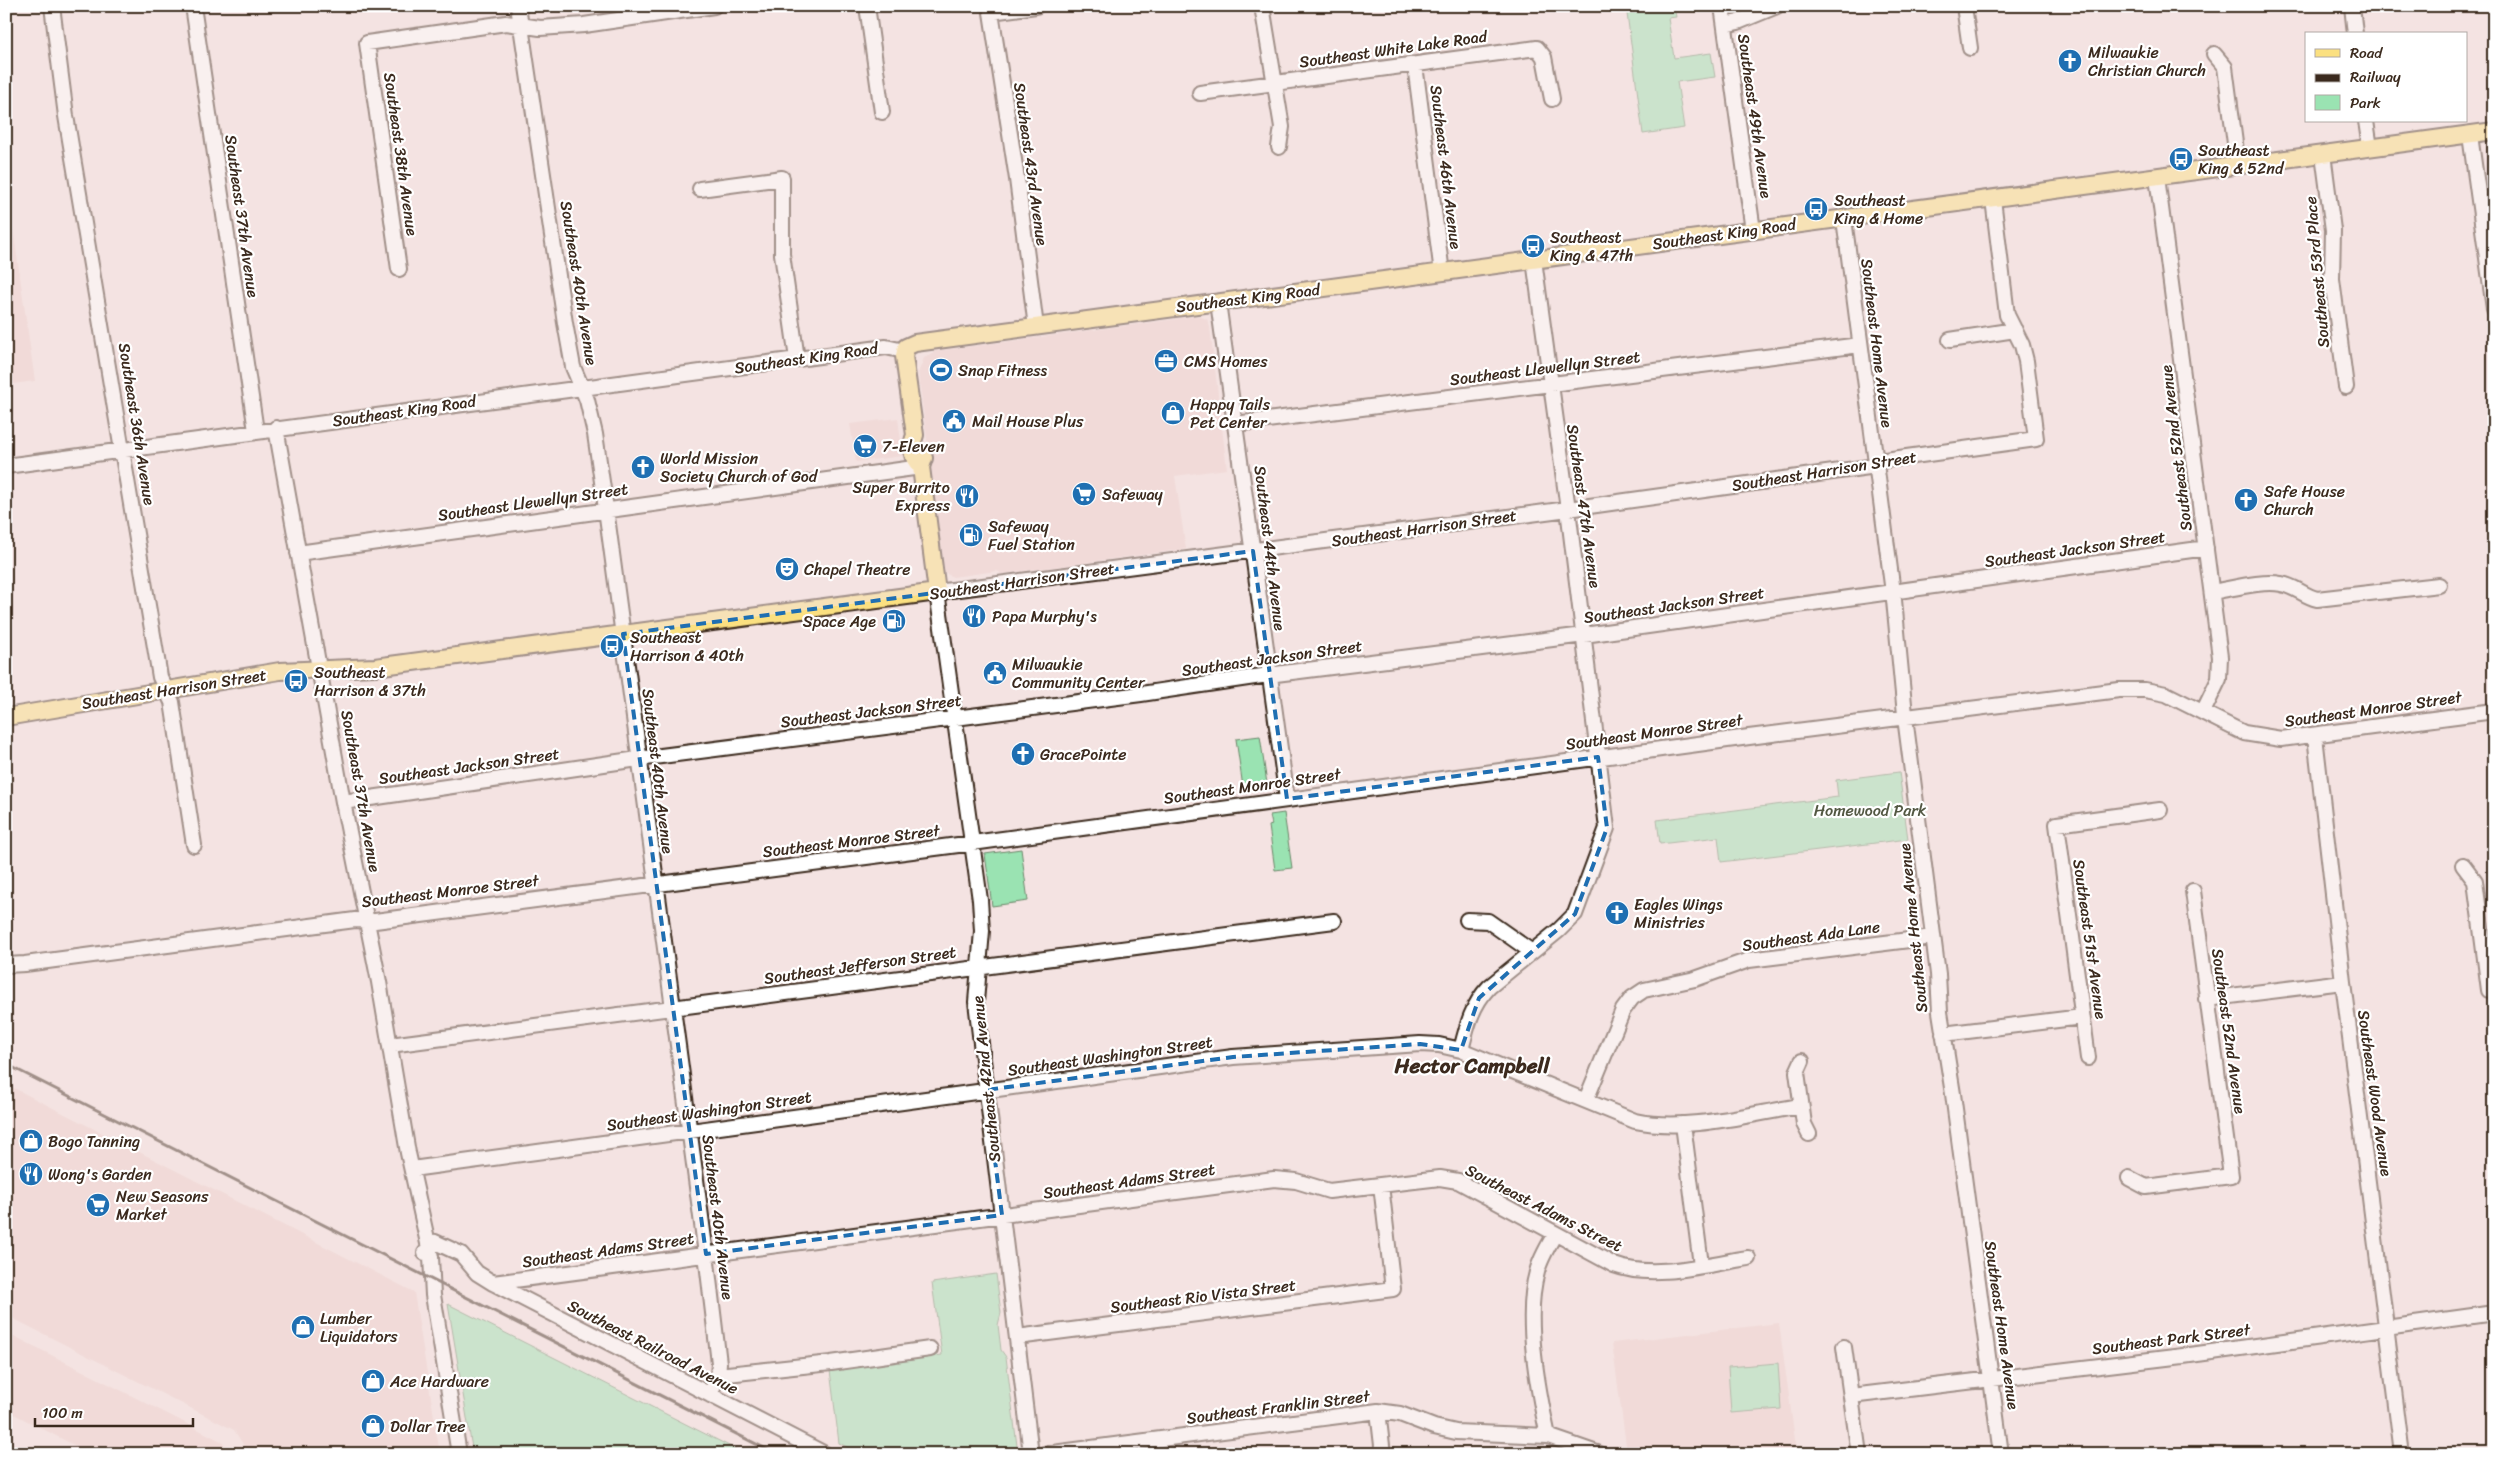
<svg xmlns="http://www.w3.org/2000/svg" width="2500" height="1460" viewBox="0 0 2500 1460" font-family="Sriracha,sans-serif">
<rect width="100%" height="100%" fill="#f4e3e2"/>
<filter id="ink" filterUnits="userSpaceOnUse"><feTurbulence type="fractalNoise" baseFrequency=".02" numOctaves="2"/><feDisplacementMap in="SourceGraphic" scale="10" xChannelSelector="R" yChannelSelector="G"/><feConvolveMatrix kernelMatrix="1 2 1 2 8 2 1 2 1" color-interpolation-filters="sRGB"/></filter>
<g filter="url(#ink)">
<path fill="#edcfcd" d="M6,179L35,381L6,385Z
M1198,316L1207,319L1210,327L1227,469L1175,476L1186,549L1002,574L997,571L953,577L947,574L944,570L918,373L924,358L935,351Z
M898,418L903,456L856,462L850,424Z
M6,1084L414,1292L440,1454H249L234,1430L6,1315Z
M1779,1323L1797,1454L1627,1453L1612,1343Z
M6,1332L221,1441L232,1454H91L6,1410Z"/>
<path fill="#9ae3b2" stroke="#6a8668" d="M1626,6H1674L1676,17L1668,18L1674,58L1711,53L1715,77L1677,82L1684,128L1643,134Z
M1260,736L1267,784L1243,787L1236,739Z
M1899,772L1908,839L1721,862L1718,837L1660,844L1657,820L1838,797L1836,780Z
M1284,813L1292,868L1275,870L1269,826L1272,825L1270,815Z
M1021,849L1028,901L992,906L985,854Z
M996,1274L1001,1313L998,1325L1001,1350L1006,1357L1018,1454H861L839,1443L830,1370L942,1355L932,1283Z
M448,1304L745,1454H473Z
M1778,1363L1781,1409L1731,1413L1728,1367Z"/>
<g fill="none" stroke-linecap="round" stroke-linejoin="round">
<g stroke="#3b2a1e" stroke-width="18">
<path id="minor" d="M52,6L66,116L160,677L172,702L194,845
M193,6L256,431
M518,6L565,323L573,367L587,400L595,434L606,509L706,1254L719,1363L718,1375L710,1395
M867,6L882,112
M990,6L1017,179L1036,327
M1262,6L1282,127L1279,147
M1722,6L1753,231
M1964,6L1970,48
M2352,6L2355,34
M991,12L1036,6
M1725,25L1738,22L1777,6
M2214,54L2225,67L2238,166
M1415,65L1442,273
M1200,93L1537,48L1544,57L1552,99
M2366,121L2370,148
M2470,135L2494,309
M2323,154L2333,230L2332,279L2346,387
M2157,177L2220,657L2219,679L2203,712
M700,189L782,178V254L797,359
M1844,219L1894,600L1906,725L1938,974L1940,1012L1953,1094L2001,1454
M399,269L367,43L506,23L540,28L584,25L714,6
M1218,302L1287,799
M1950,340L2015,330
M1235,424L1860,345
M276,428L343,802L379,982L408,1153L431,1257L433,1295L459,1454
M6,466L886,347L904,351
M298,553L921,467
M2212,592C2231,589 2263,580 2281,584C2295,586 2304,596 2317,599L2439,585
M2315,736L2343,982L2402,1454
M343,802L638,759L1141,694L1268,675L1584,635L2206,548
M2463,865L2475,881L2489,990L2494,991
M1467,920L1488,921L1532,952
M6,965L25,964L355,920L375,921L958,845L1749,737L2119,690H2145L2166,694L2244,733L2281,739L2494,711
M2206,999L2343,982
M1943,1034L2082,1017
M390,1045L1334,921
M1461,1050C1467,1026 1472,1005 1489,987L1559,930L1575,914L1607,828L1568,509L1534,260
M2088,1058L2057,824L2160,810
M1802,1061L1797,1072L1804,1124L1809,1134
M1586,1100L1623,1010L1632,998L1644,990L1695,979L1749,960L1933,937
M1683,1124L1701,1265
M412,1169L1233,1057L1420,1044L1439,1045L1461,1050L1635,1121C1687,1132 1749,1114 1801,1106
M2129,1178L2146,1187L2231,1176L2193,891
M425,1253L435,1242L461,1254L477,1273L493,1283L825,1454
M493,1283L1274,1179L1296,1181L1329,1191L1440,1178L1458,1181L1614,1265C1654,1280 1707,1264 1748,1258
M1017,1337L1393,1289L1381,1185
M1844,1347L1859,1454
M718,1375L831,1363L930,1349
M1851,1396L2183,1356L2494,1313
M1378,1411L1383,1454
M1548,1436C1538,1390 1524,1317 1537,1272C1540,1259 1548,1246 1555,1234
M1031,1454L976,1002L982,931L980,900L937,592L1568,509L1869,467L1885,460L2036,439L2026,361L2022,345L2007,315L1993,199
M1045,1454L1378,1411L1400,1414L1434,1427L1456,1432L1548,1436L1600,1454"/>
</g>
<g stroke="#3b2a1e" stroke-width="20">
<path id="major" d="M921,467C911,457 910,448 915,435L904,356L906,347L915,343L2494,131
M6,717L280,671L375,667L937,592L921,467L924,458"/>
</g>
<use href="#minor" stroke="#fff" stroke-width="14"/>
<use href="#major" stroke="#fbe080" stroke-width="16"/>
<path stroke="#3b2a1e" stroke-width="3" d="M6,1064L776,1454"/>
</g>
</g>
<path d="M0 0H2500V1460H0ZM1253,551L1287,799L1598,757L1607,828L1575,914L1479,998L1461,1050L1420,1044L1233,1057L986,1090L1002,1215L706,1254L623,634Z" fill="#f4e3e2" fill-opacity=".55" fill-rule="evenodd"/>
<path fill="none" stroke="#1f6fb2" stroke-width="4" stroke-dasharray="10 6" stroke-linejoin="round" d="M1253,551L1287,799L1598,757L1607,828L1575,914L1479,998L1461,1050L1420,1044L1233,1057L986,1090L1002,1215L706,1254L623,634Z"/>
<defs>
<g id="church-disc" transform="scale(1.25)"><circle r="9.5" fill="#1f6fb2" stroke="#fff"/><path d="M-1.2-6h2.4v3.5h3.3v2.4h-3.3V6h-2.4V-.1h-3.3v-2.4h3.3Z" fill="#fff"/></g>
<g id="bus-disc" transform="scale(1.25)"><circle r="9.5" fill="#1f6fb2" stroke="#fff"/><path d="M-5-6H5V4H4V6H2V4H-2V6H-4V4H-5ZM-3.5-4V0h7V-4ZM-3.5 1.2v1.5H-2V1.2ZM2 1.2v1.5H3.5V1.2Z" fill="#fff"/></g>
<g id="office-disc" transform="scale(1.25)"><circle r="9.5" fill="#1f6fb2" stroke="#fff"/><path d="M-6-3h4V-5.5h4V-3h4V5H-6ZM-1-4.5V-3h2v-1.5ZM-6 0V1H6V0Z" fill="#fff"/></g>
<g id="stadium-disc" transform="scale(1.25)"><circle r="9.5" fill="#1f6fb2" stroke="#fff"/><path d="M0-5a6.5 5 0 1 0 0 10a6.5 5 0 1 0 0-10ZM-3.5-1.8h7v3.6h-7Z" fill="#fff"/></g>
<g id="shop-disc" transform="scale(1.25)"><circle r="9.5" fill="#1f6fb2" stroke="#fff"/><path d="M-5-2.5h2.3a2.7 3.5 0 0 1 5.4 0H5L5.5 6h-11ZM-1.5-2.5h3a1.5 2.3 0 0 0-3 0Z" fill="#fff"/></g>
<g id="civic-disc" transform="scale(1.25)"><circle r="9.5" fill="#1f6fb2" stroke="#fff"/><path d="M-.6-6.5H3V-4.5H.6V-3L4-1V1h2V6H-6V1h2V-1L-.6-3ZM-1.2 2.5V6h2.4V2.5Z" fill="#fff"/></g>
<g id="supermarket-disc" transform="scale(1.25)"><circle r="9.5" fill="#1f6fb2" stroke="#fff"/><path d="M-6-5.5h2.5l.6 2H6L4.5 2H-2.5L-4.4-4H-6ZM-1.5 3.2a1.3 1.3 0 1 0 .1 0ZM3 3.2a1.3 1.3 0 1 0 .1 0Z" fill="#fff"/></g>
<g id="restaurant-disc" transform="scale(1.25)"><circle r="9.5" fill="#1f6fb2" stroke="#fff"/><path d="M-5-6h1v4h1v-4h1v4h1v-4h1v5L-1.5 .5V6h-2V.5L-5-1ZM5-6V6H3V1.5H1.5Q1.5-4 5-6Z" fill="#fff"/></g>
<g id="fuel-disc" transform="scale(1.25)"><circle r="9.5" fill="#1f6fb2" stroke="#fff"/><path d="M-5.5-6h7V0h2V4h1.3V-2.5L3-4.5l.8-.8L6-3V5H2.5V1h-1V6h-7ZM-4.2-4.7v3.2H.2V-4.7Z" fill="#fff"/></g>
<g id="theatre-disc" transform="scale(1.25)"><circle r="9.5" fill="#1f6fb2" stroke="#fff"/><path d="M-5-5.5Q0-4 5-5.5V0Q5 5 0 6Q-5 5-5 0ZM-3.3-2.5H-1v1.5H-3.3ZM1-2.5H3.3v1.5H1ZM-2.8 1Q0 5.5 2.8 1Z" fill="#fff"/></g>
</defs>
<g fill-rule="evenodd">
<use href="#church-disc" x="2070" y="61"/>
<use href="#bus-disc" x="2181" y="159"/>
<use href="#bus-disc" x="1816" y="209"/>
<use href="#bus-disc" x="1533" y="246"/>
<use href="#office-disc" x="1166" y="361"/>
<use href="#stadium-disc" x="941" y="370"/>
<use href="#shop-disc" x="1173" y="413"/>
<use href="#civic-disc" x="954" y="421"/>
<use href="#supermarket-disc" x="865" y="446"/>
<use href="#church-disc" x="643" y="467"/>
<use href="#supermarket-disc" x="1084" y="494"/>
<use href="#restaurant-disc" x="967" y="496"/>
<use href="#church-disc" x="2246" y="500"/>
<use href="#fuel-disc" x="971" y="535"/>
<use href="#theatre-disc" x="787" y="569"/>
<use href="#restaurant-disc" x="974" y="616"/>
<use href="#fuel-disc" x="894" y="621"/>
<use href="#bus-disc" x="612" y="646"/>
<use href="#civic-disc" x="995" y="673"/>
<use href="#bus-disc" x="296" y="681"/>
<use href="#church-disc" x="1023" y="754"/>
<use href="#church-disc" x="1617" y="913"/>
<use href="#shop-disc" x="31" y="1141"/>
<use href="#restaurant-disc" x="31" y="1174"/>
<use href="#supermarket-disc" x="98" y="1205"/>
<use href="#shop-disc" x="303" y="1327"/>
<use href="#shop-disc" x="373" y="1381"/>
<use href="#shop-disc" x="373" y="1426"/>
</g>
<g text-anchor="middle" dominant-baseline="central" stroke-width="4.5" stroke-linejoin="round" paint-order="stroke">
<g font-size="16" fill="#3b2a1e" stroke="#fff">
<text transform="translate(1393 49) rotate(-8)">Southeast White Lake Road</text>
<text transform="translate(1755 116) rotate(82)">Southeast 49th Avenue</text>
<text transform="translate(401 154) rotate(82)">Southeast 38th Avenue</text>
<text transform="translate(1031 164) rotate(82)">Southeast 43rd Avenue</text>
<text transform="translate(1446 167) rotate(83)">Southeast 46th Avenue</text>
<text transform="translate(242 216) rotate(82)">Southeast 37th Avenue</text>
<text transform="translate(1724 234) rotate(-8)">Southeast King Road</text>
<text transform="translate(2317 272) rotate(-95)">Southeast 53rd Place</text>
<text transform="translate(579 283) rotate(81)">Southeast 40th Avenue</text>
<text transform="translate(1248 298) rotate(-7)">Southeast King Road</text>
<text transform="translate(1877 343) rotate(83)">Southeast Home Avenue</text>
<text transform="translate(806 358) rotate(-8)">Southeast King Road</text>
<text transform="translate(1545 368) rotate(-7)">Southeast Llewellyn Street</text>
<text transform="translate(404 411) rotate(-8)">Southeast King Road</text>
<text transform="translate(137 424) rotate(81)">Southeast 36th Avenue</text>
<text transform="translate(2176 448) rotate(-97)">Southeast 52nd Avenue</text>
<text transform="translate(1824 471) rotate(-9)">Southeast Harrison Street</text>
<text transform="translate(533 502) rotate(-8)">Southeast Llewellyn Street</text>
<text transform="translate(1584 506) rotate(82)">Southeast 47th Avenue</text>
<text transform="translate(1424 528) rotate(-8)">Southeast Harrison Street</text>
<text transform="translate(1270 548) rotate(83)">Southeast 44th Avenue</text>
<text transform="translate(2075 549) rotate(-8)">Southeast Jackson Street</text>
<text transform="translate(1022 581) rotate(-8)">Southeast Harrison Street</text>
<text transform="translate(1674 605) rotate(-8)">Southeast Jackson Street</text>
<text transform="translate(1272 658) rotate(-8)">Southeast Jackson Street</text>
<text transform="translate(174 689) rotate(-9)">Southeast Harrison Street</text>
<text transform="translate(2373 709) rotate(-8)">Southeast Monroe Street</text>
<text transform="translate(871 711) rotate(-7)">Southeast Jackson Street</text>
<text transform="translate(1654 732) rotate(-8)">Southeast Monroe Street</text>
<text transform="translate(469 766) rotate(-8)">Southeast Jackson Street</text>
<text transform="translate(658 771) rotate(83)">Southeast 40th Avenue</text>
<text transform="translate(1252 786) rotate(-8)">Southeast Monroe Street</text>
<text transform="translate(361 791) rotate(80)">Southeast 37th Avenue</text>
<text transform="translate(851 841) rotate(-7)">Southeast Monroe Street</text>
<text transform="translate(450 891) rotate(-7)">Southeast Monroe Street</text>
<text transform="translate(1913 928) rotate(-96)">Southeast Home Avenue</text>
<text transform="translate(1811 936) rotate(-8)">Southeast Ada Lane</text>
<text transform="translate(2090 939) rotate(82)">Southeast 51st Avenue</text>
<text transform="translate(860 965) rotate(-8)">Southeast Jefferson Street</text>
<text transform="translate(2229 1031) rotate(82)">Southeast 52nd Avenue</text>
<text transform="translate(1110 1056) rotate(-8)">Southeast Washington Street</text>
<text transform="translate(986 1079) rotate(-96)">Southeast 42nd Avenue</text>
<text transform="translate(2375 1093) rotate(82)">Southeast Wood Avenue</text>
<text transform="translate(709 1111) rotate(-8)">Southeast Washington Street</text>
<text transform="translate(1129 1181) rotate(-8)">Southeast Adams Street</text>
<text transform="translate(1544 1208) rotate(27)">Southeast Adams Street</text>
<text transform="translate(718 1217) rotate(83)">Southeast 40th Avenue</text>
<text transform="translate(608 1250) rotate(-8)">Southeast Adams Street</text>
<text transform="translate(1203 1296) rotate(-7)">Southeast Rio Vista Street</text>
<text transform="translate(2002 1325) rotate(82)">Southeast Home Avenue</text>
<text transform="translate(2171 1339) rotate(-7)">Southeast Park Street</text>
<text transform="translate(653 1347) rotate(27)">Southeast Railroad Avenue</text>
<text transform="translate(1278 1407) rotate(-7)">Southeast Franklin Street</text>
</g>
<g font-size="16" fill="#3b2a1e" stroke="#fff" text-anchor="start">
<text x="2088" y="52">Milwaukie<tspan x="2088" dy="18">Christian Church</tspan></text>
<text x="2198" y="150">Southeast<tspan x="2198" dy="18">King &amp; 52nd</tspan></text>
<text x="1834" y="200">Southeast<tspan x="1834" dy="18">King &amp; Home</tspan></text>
<text x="1550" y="237">Southeast<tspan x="1550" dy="18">King &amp; 47th</tspan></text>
<text x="1184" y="361">CMS Homes</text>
<text x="958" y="370">Snap Fitness</text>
<text x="1190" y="404">Happy Tails<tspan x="1190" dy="18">Pet Center</tspan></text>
<text x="972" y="421">Mail House Plus</text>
<text x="882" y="446">7-Eleven</text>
<text x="660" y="458">World Mission<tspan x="660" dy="18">Society Church of God</tspan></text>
<text x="950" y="487" text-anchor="end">Super Burrito<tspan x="950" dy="18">Express</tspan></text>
<text x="2264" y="491">Safe House<tspan x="2264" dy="18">Church</tspan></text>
<text x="1102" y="494">Safeway</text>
<text x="988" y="526">Safeway<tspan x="988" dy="18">Fuel Station</tspan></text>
<text x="804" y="569">Chapel Theatre</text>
<text x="992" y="616">Papa Murphy's</text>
<text x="876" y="621" text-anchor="end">Space Age</text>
<text x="630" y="637">Southeast<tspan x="630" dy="18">Harrison &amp; 40th</tspan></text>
<text x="1012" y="664">Milwaukie<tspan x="1012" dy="18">Community Center</tspan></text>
<text x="314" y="672">Southeast<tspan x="314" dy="18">Harrison &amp; 37th</tspan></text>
<text x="1040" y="754">GracePointe</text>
<text x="1634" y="904">Eagles Wings<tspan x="1634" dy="18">Ministries</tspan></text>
<text x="48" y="1141">Bogo Tanning</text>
<text x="48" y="1174">Wong's Garden</text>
<text x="116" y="1196">New Seasons<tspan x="116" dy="18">Market</tspan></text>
<text x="320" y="1318">Lumber<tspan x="320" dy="18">Liquidators</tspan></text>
<text x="390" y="1381">Ace Hardware</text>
<text x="390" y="1426">Dollar Tree</text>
</g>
<g font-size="16" fill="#535843" stroke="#fff">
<text x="1870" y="810">Homewood Park</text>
</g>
<g font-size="21" font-weight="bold" fill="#3b2a1e" stroke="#fff">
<text x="1472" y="1066">Hector Campbell</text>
</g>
</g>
<rect width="2500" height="1460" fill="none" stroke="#fff" stroke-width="25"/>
<rect x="12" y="12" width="2475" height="1435" fill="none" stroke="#3b2a1e" stroke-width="2" filter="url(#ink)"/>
<rect x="2305" y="32" width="162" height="90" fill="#ffffff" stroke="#b1aaa5"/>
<rect x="2315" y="49" width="25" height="8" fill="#fbe080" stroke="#b1aaa5"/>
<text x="2350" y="58" font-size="15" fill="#3b2a1e">Road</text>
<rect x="2315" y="74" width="25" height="8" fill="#3b2a1e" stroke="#b1aaa5"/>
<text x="2350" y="82" font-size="15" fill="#3b2a1e">Railway</text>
<rect x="2315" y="95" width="25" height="15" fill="#9ae3b2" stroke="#b1aaa5"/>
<text x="2350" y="108" font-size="15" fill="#3b2a1e">Park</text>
<path d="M35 1418v8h158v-8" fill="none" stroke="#3b2a1e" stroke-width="2.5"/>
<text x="42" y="1418" font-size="15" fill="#3b2a1e" stroke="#ffffff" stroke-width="4" paint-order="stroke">100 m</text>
</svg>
